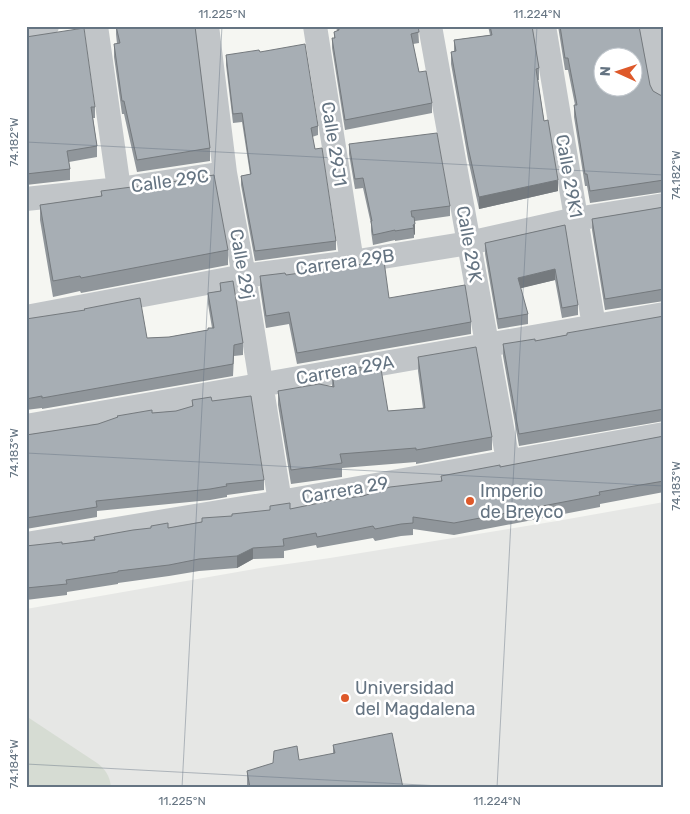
<svg xmlns="http://www.w3.org/2000/svg" width="690" height="814" viewBox="0 0 690 814" font-family="Rubik,sans-serif">
<rect width="100%" height="100%" fill="#f5f6f2"/>
<path fill="#e6e7e5" d="M664,502V788H26V609L266,567L330,558L557,521Z"/>
<path fill="#d6dcd3" d="M26,716L97,763C106,770 110,776 111,788H26Z"/>
<g fill="none" stroke-linecap="round" stroke-linejoin="round">
<path stroke="#c1c5c8" stroke-width="24" d="M96,26L119,189
M207,26L225,173L244,276L280,502
M315,26L352,262
M430,26L508,461
M544,26L594,326
M651,26L664,94
M26,29L47,26
M26,199L119,189L225,173
M26,317L244,276L352,262L469,243L576,219L664,205
M26,426L664,314
M26,544L280,502L664,434"/>
</g>
<path fill="#90969b" d="M116,26H195L210,148V161L137,172L124,114H122L114,57V44H117L116,34Z
M336,26H418L419,43L413,44L419,72L432,103V113L345,130L332,48V38H334V32L337,31Z
M488,26H532L539,68V80H538L544,121L558,191L479,209L468,159L451,64V52H454V40L490,35Z
M558,26H639L650,85L653,91L660,95L664,96V192L590,203L587,186H585L574,117V105H575L568,70H565Z
M26,37L95,107V118H93L97,146V157L69,162L70,169V180L26,185Z
M260,52L318,126V135L312,137L315,149L336,241V250L255,261L241,185V176L250,174L242,122L233,123L226,65V55Z
M349,144L450,206V216L415,221V234L414,235V238L395,241V240L373,245L371,231V224L363,188L355,189L349,154Z
M101,191L228,250V265L81,293L80,291L53,297L40,220V205L101,196Z
M664,207V301L605,310L592,230V219Z
M565,225L578,305V315L562,318L555,280L520,288L528,314V324L498,329L485,254V243Z
M286,275L389,298L471,322V334L297,364L289,324L266,328L260,288V276Z
M220,283L243,343V355L234,356L233,376L42,409V408L26,410V319L147,338L169,337L208,330L212,328L208,304V293L220,291Z
M664,316V421L519,446L503,356V344L535,341Z
M418,357L492,437V450L416,464V462L342,468V477L291,484L278,405V391L332,387V372L361,371L388,411L423,408L418,371Z
M192,400L212,401L264,480V490L227,495V497L210,500L97,511V517L26,529V435L98,424L152,413L176,411L192,407Z
M664,436V492L600,504V507L454,535L413,529V535L401,536L375,541L373,538L317,548L316,545L284,551V558L253,559L237,568L199,571L169,576L118,583V584L67,592V595L26,600V546L62,544L168,528L232,516L290,509L441,481V476L500,467Z
M333,745L403,788H247V771L333,754Z"/>
<path fill="#757a7e" d="M558,180V191L479,209V197Z
M415,224V234L414,235L413,225Z
M555,269V280L518,289V278Z
M253,548V559L237,568V556Z"/>
<path fill="#a7aeb4" stroke="#757a7e" fill-rule="evenodd" d="M116,26H195L210,148L137,160L124,101H122L114,44L120,43Z
M338,26H418L419,32L411,34L419,72L426,71L432,103L345,120L332,38H335L334,32L339,30Z
M490,26H532L539,68L536,69L544,121L548,120L558,180L479,197L468,147L451,52L456,51L454,40L492,35Z
M560,26H639L650,85L653,91L660,95L664,96V180L590,191L587,174H585L574,105H577L568,58H565ZM602,58H632V88H602Z
M84,28L95,107H91L97,146L67,151L70,169L26,174V37Z
M305,44L318,126L311,128L315,149L322,148L336,241L255,251L241,176L251,174L242,113L233,114L226,55L259,50L260,52Z
M437,133L450,206L411,211L412,217H414L415,224L413,225L414,228L395,231V230L373,235L371,221H372L363,178L355,179L349,144Z
M214,175L228,250L81,278L80,276L53,281L40,205L102,196L101,191L178,181Z
M664,207V289L605,299L592,219Z
M565,225L578,305L562,308L555,269L518,278L528,314L498,319L485,243Z
M384,261L389,298L465,285L471,322L297,353L289,312L266,316L260,276L285,273L286,275Z
M233,281L243,343L234,345L233,364L42,398V396L26,399V319L85,310L84,309L140,298L147,338L169,337L208,330V328H214L208,293L221,291L220,283Z
M664,316V409L519,434L503,344L535,339V341L567,335V333Z
M476,347L492,437L416,450V448L340,454L342,463L291,470L278,391L319,384L334,387L332,372L361,367V371L381,369L388,411L425,408L418,357Z
M251,396L264,480L226,484L227,486L210,489L96,501L97,507L26,518V435L98,424L118,417L117,416L152,410V413L176,411L193,406L192,400L211,397L212,401Z
M664,436V481L599,492L600,495L454,523L413,517V523L401,524L375,529L373,526L317,537L316,533L283,539L284,546L253,548L237,556L199,559L169,565L118,571V572L66,580L67,584L26,588V546L62,542V544L95,540L94,537L133,530L151,528V526L168,523V528L202,522V518L232,516V514L270,510V506L290,503V509L339,499L363,496L390,487L442,481L441,476L500,465V467Z
M392,733L403,788H250L247,771L273,763L274,751L297,746L299,760L335,753L333,745Z"/>
<path fill="none" stroke="#657482" stroke-width="1" stroke-opacity="0.45" d="M26,142L664,175M26,453L664,486M26,764L478,788M182,788L222,26M497,788L537,26"/>
<g fill="#de592a" stroke="#fff" stroke-width="2">
<circle cx="470" cy="501" r="5"/>
<circle cx="345" cy="698" r="5"/>
</g>
<g text-anchor="middle" dominant-baseline="central" stroke-width="5" stroke-linejoin="round" paint-order="stroke">
<g font-size="18" fill="#657482" stroke="#fff">
<text transform="translate(334 144) rotate(81)">Calle 29J1</text>
<text transform="translate(569 176) rotate(80)">Calle 29K1</text>
<text transform="translate(170 181) rotate(-8)">Calle 29C</text>
<text transform="translate(469 244) rotate(80)">Calle 29K</text>
<text transform="translate(345 262) rotate(-8)">Carrera 29B</text>
<text transform="translate(242 264) rotate(80)">Calle 29j</text>
<text transform="translate(345 370) rotate(-10)">Carrera 29A</text>
<text transform="translate(345 490) rotate(-10)">Carrera 29</text>
</g>
<g font-size="18" fill="#657482" stroke="#fff" text-anchor="start">
<text x="480" y="491">Imperio<tspan x="480" dy="21">de Breyco</tspan></text>
<text x="355" y="688">Universidad<tspan x="355" dy="21">del Magdalena</tspan></text>
</g>
</g>
<rect width="690" height="814" fill="none" stroke="#ffffff" stroke-width="55"/>
<g transform="translate(618 72) rotate(273)"><circle r="24" fill="#ffffff" stroke="#c1c7cd"/>
<path d="M0-4L9 19L0 12L-9 19Z" fill="#de592a"/>
<text y="-8" font-size="14" font-weight="bold" text-anchor="middle" fill="#657482">N</text>
</g>
<rect x="28" y="28" width="634" height="758" fill="none" stroke="#657482" stroke-width="2"/>
<g font-size="12" text-anchor="middle" fill="#657482">
<text x="222" y="18">11.225°N</text>
<text x="537" y="18">11.224°N</text>
<text transform="translate(14 142) rotate(-90)" y="4">74.182°W</text>
<text transform="translate(676 175) rotate(-90)" y="4">74.182°W</text>
<text transform="translate(14 453) rotate(-90)" y="4">74.183°W</text>
<text transform="translate(676 486) rotate(-90)" y="4">74.183°W</text>
<text transform="translate(14 764) rotate(-90)" y="4">74.184°W</text>
<text x="182" y="805">11.225°N</text>
<text x="497" y="805">11.224°N</text>
</g>
</svg>
